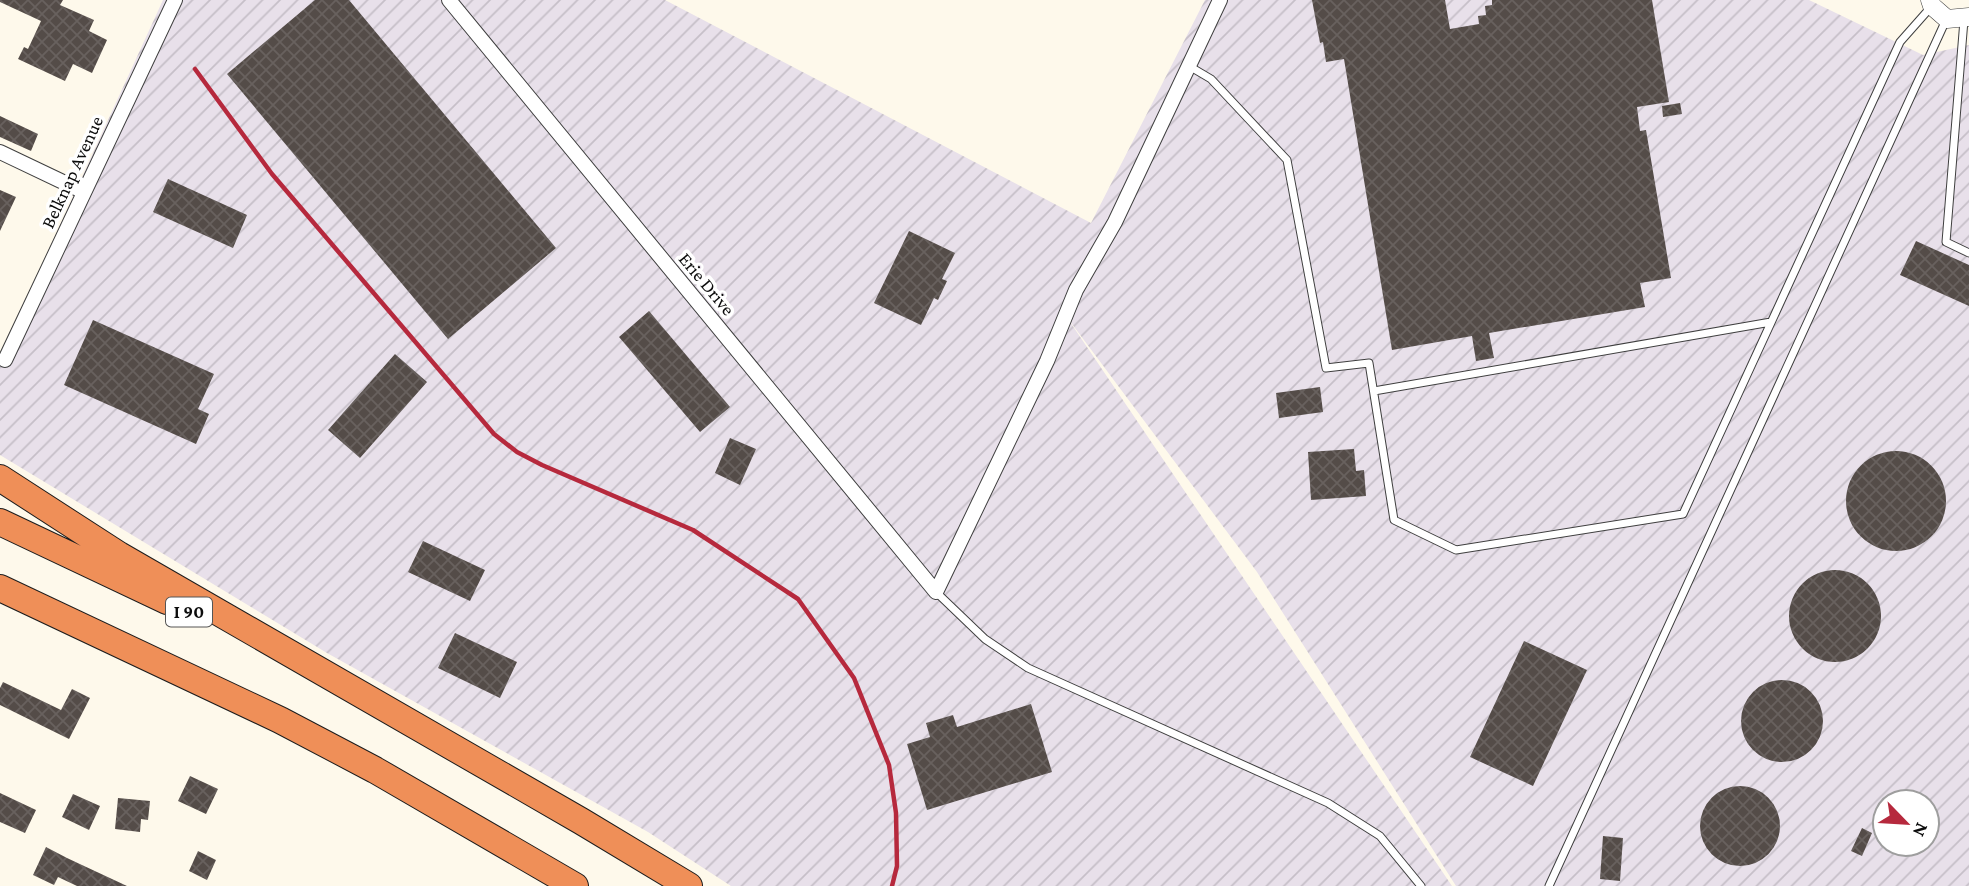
<svg xmlns="http://www.w3.org/2000/svg" width="1969" height="886" viewBox="0 0 1969 886" font-family="'Crimson Pro',serif">
<defs>
<pattern id="industrial-furrows" width="10" height="10" patternUnits="userSpaceOnUse" patternTransform="scale(1.75)"><rect width="10" height="10" fill="#e8e0ea"/><path d="M-1 1l2-2M0 10L10 0M9 11l2-2" fill="none" stroke="#c6bfc8"/></pattern>
<pattern id="building-cross-hatch" width="8" height="8" patternUnits="userSpaceOnUse" patternTransform="scale(1.75)"><rect width="8" height="8" fill="#544c48"/><path d="M0 0l8 8M0 8l8-8" fill="none" stroke="#68615e"/></pattern>
</defs>
<rect width="100%" height="100%" fill="#fef9eb"/>
<path fill="url(#industrial-furrows)" fill-rule="evenodd" d="M163,0H665L1091,223L1205,0H1809L1923,55L1969,45V886H1456L1257,572L1066,316L1452,886H731L648,832L327,653L0,455V356ZM1885,802H1927V844H1885Z"/>
<path fill="url(#building-cross-hatch)" d="M0,0H63L60,5L94,20L89,31L107,40L92,73L73,64L65,81L18,59L24,47L28,49L41,21L0,2Z
M315,0H349L556,248L448,339L227,74Z
M1312,0H1445L1450,29L1479,24L1478,16L1486,15L1485,6L1492,5V0H1652L1669,102L1637,107L1640,131L1646,130L1671,278L1640,283L1645,307L1489,333L1494,358L1476,361L1472,336L1392,350L1344,59L1326,62L1323,42L1320,43Z
M1680,103L1682,114L1663,117L1662,106Z
M0,116L38,134L31,151L0,137Z
M168,179L247,215L233,248L153,212Z
M0,190L16,197L0,231Z
M909,231L955,253L942,279L947,281L938,300L934,298L921,325L874,303Z
M1916,241L1969,265V306L1900,275Z
M649,311L730,407L700,432L619,337Z
M93,320L214,374L198,409L209,414L196,444L64,385Z
M395,354L427,382L360,458L328,430Z
M1320,387L1323,412L1279,418L1276,393Z
M730,438L756,449L740,485L715,473Z
M1354,449L1356,471L1364,470L1366,496L1311,500L1308,452Z
M1846 501a50 50 0 1 1 100 0a50 50 0 1 1-100 0Z
M423,541L485,570L470,601L408,572Z
M1789 616a46 46 0 1 1 92 0a46 46 0 1 1-92 0Z
M455,633L517,662L500,698L438,668Z
M1524,641L1587,670L1533,786L1470,757Z
M1741 721a41 41 0 1 1 82 0a41 41 0 1 1-82 0Z
M3,682L61,710L72,689L90,698L69,739L0,705V688Z
M1031,704L1052,772L927,810L907,744L930,737L926,723L953,715L957,727Z
M190,776L218,789L206,814L178,801Z
M1700 826a40 40 0 1 1 80 0a40 40 0 1 1-80 0Z
M0,793L36,810L25,833L0,822Z
M73,794L100,806L89,830L62,817Z
M118,798L150,801L148,820L141,819L140,832L115,829Z
M1862,828L1872,833L1862,856L1851,851Z
M1603,836L1623,838L1620,881L1600,879Z
M46,847L67,858L127,886H77L58,877L54,885L33,875Z
M198,851L216,860L207,880L189,871Z"/>
<g fill="none" stroke-linecap="round" stroke-linejoin="round">
<g stroke="#3f3f3f" stroke-width="9">
<path id="service" d="M1964,20L1946,242L1969,253
M1189,66L1211,79L1287,160L1326,368L1369,363L1394,520L1456,550L1683,514L1900,42L1931,7
M1374,391L1771,322
M936,592L985,639L1028,668L1328,803L1380,836L1421,886
M1549,886L1946,20"/>
</g>
<g stroke="#3f3f3f" stroke-width="16">
<path id="minor" d="M449,0L936,592L1047,361L1076,290L1115,222L1220,0
M0,152L84,192
M5,360L175,0"/>
</g>
<g stroke="#3f3f3f" stroke-width="19">
<path id="tertiary" d="M1930,0L1932,6L1947,19L1969,17"/>
</g>
<g stroke="#1d1d1d" stroke-width="28">
<path id="motorway" d="M0,478L119,555L581,821L689,886
M0,522L167,601
M0,588L280,720L375,770L575,886"/>
</g>
<use href="#service" stroke="#fff" stroke-width="7"/>
<use href="#minor" stroke="#fff" stroke-width="14"/>
<use href="#tertiary" stroke="#fff" stroke-width="18"/>
<use href="#motorway" stroke="#ef8f58" stroke-width="26"/>
<path stroke="#b6293d" stroke-width="4.5" d="M195,69L272,174L494,434L517,452L542,465L693,530L798,599L854,678L889,765L896,813L897,866L892,886"/>
</g>
<g text-anchor="middle" dominant-baseline="central" stroke-width="7" stroke-linejoin="round" paint-order="stroke">
<rect fill="#fff" stroke="#555" stroke-width="2" x="166" y="597.5" width="46" height="29" rx="5"/>
<g font-size="18" font-weight="bold" fill="#0c0c0c">
<text x="189" y="612">I 90</text>
</g>
<g font-size="19" fill="#0c0c0c" stroke="#fff">
<text transform="translate(72 172) rotate(-65)">Belknap Avenue</text>
<text transform="translate(707 284) rotate(50)">Erie Drive</text>
</g>
</g>
<g transform="translate(1906 823) rotate(115)"><circle r="33" fill="#ffffff" stroke="#9e9e9e" stroke-width="2"/>
<path d="M0-5L12 26L0 18L-12 26Z" fill="#b6293d"/>
<text y="-10" font-size="19" font-weight="bold" text-anchor="middle" fill="#0c0c0c">N</text>
</g>
</svg>
